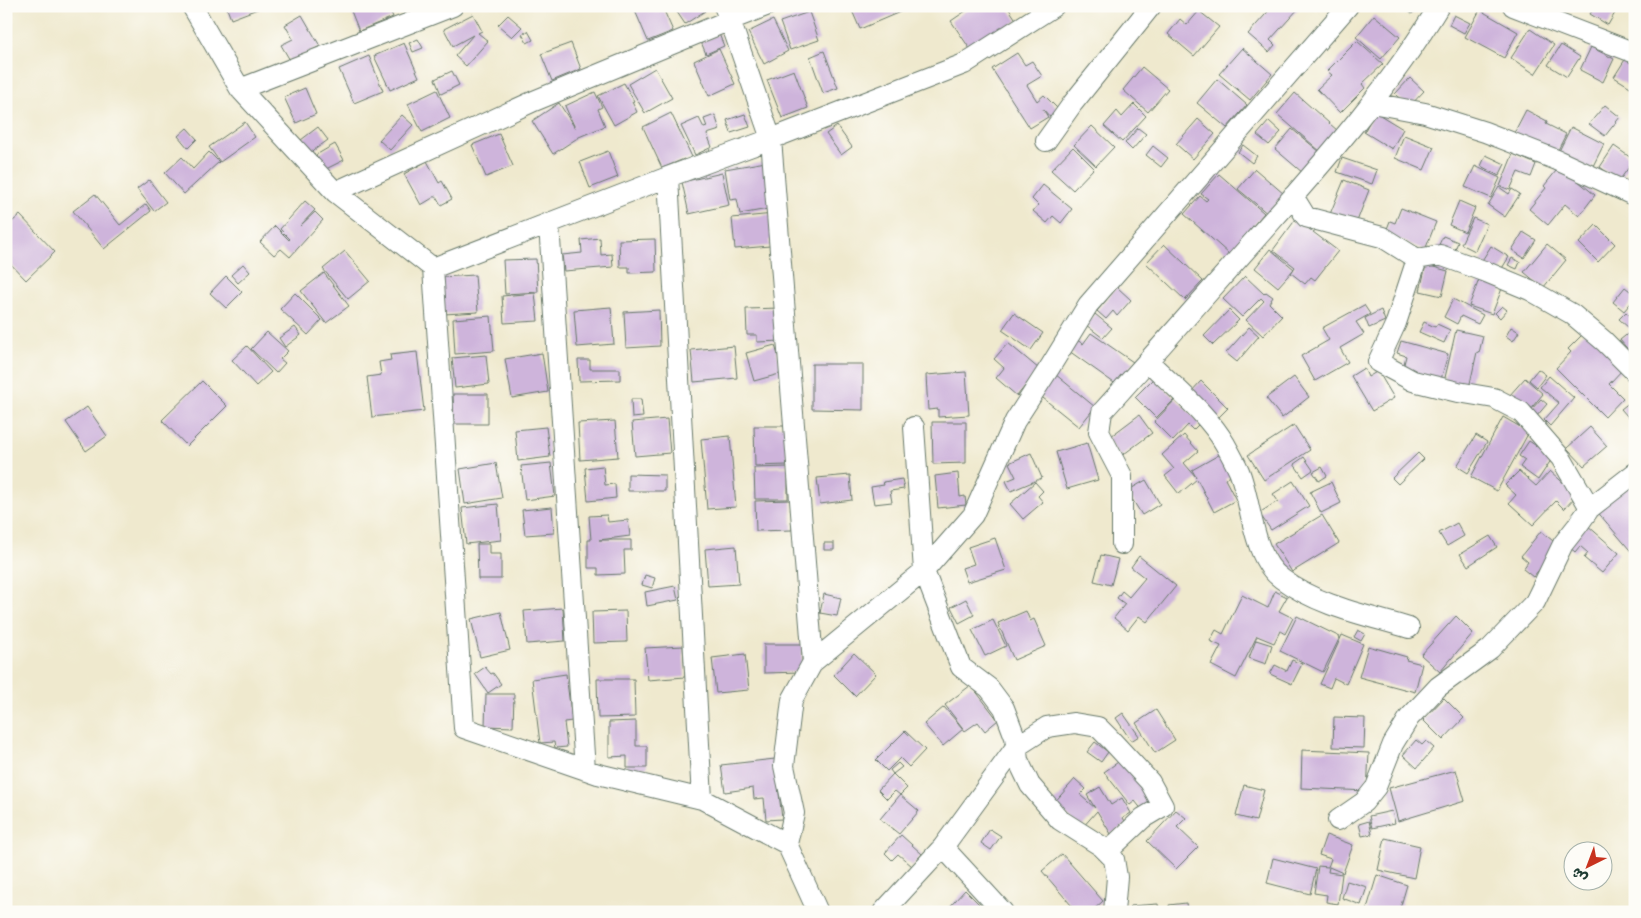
<svg xmlns="http://www.w3.org/2000/svg" width="1641" height="918" viewBox="0 0 1641 918" font-family="Delius,'Playpen Sans Arabic',sans-serif">
<rect width="100%" height="100%" fill="#fdfcf7"/>
<filter id="ink" filterUnits="userSpaceOnUse"><feTurbulence type="fractalNoise" baseFrequency=".02" numOctaves="2"/><feDisplacementMap in="SourceGraphic" scale="10" xChannelSelector="R" yChannelSelector="G"/><feConvolveMatrix kernelMatrix="1 2 1 2 8 2 1 2 1" color-interpolation-filters="sRGB"/></filter>
<filter id="wash" filterUnits="userSpaceOnUse"><feTurbulence type="fractalNoise" baseFrequency=".0096" numOctaves="4" result="noise"/><feDisplacementMap in="SourceGraphic" scale="20" xChannelSelector="R" yChannelSelector="G"/><feGaussianBlur stdDeviation="1.12" result="paint"/><feColorMatrix in="noise" values="0 0 0 0 0 0 0 0 0 0 0 0 0 0 0 0 0 1.4 0 .05"/><feComposite in="paint" operator="in"/></filter>
<g filter="url(#wash)">
<rect width="100%" height="100%" fill="#efe9ce"/>
<g id="blocks">
<path fill="#ceb4db" d="M226,6H259L260,8L231,19Z
M349,6H388L393,17L359,31Z
M391,6H411L394,13Z
M633,6H662L673,31L648,41Z
M673,6H702L705,11L685,24Z
M850,6H914L860,29Z
M973,6H1007L1017,21L970,49L951,21Z
M1273,6H1297L1299,8L1270,40L1275,45L1269,52L1248,34Z
M1402,6H1419L1412,14Z
M1595,6H1619L1608,25L1590,14Z
M1480,10L1518,32L1504,58L1465,37Z
M1199,11L1219,27L1194,56L1168,34L1180,19L1187,25Z
M809,12L819,40L790,50L780,22Z
M473,14L482,31L478,33L488,41L466,66L455,56L473,35L453,46L444,29Z
M302,15L320,46L291,62L281,45L293,39L285,25Z
M508,15L522,27L512,37L498,25Z
M1374,15L1400,37L1381,59L1356,37Z
M1454,15L1470,23L1464,33L1449,25Z
M773,20L788,51L764,64L748,32Z
M1530,29L1554,45L1535,74L1511,58Z
M528,31L533,40L527,43L522,34Z
M719,34L724,46L706,54L701,42Z
M418,39L423,48L413,52L409,43Z
M1357,41L1383,64L1362,84L1365,88L1340,113L1317,89L1332,75L1327,71Z
M404,43L419,77L390,90L374,56Z
M571,43L581,69L552,81L541,54Z
M1561,45L1580,57L1567,77L1548,65Z
M1591,47L1614,59L1603,82L1580,70Z
M1242,48L1272,74L1250,100L1219,74Z
M719,49L735,84L709,96L694,61Z
M824,51L838,88L823,93L810,57Z
M1017,53L1025,65L1032,61L1042,76L1027,85L1037,101L1044,95L1058,109L1050,117L1043,109L1048,117L1030,128L992,69Z
M369,56L383,91L354,103L339,69Z
M1626,58L1635,63V90L1614,77Z
M1142,67L1168,89L1148,112L1123,90Z
M655,68L672,98L645,113L628,84Z
M794,70L808,108L782,118L767,80Z
M452,71L459,85L441,94L435,79Z
M1410,78L1424,91L1409,107L1395,94Z
M1217,79L1247,105L1227,128L1197,103Z
M624,83L634,101L632,102L637,112L614,125L598,96Z
M305,88L316,114L296,123L284,97Z
M437,90L450,118L422,132L408,104Z
M595,92L602,107L598,109L605,126L579,137L553,154L532,121L559,103L575,128L565,106Z
M1295,93L1338,131L1321,152L1277,114Z
M1134,104L1146,116L1122,142L1104,126L1117,111L1122,117Z
M1605,105L1620,117L1605,136L1589,124Z
M1526,110L1547,121L1546,124L1566,134L1555,156L1513,135Z
M1375,112L1403,129L1392,149L1364,132Z
M671,113L692,157L685,161L684,159L662,168L643,127Z
M745,114L750,127L731,133L727,120Z
M402,115L413,125L390,150L379,140Z
M715,115L720,130L707,134L712,147L695,155L681,126L699,118L704,128L707,127L704,119Z
M1198,119L1215,134L1193,159L1176,144Z
M1269,121L1281,132L1269,145L1257,135Z
M245,122L255,137L220,162L209,147Z
M837,126L852,147L841,155L826,134Z
M1092,126L1114,147L1096,166L1074,145Z
M318,127L328,140L310,153L301,140Z
M1571,127L1604,144L1591,170L1558,153Z
M187,128L197,139L188,148L178,136Z
M1138,128L1146,134L1132,150L1125,143Z
M1292,129L1320,152L1303,173L1275,149Z
M499,134L513,166L486,177L472,145Z
M1404,135L1434,147L1424,170L1395,158Z
M335,144L344,160L324,170L316,155Z
M1243,145L1257,156L1252,163L1238,152Z
M1153,146L1168,158L1161,167L1146,155Z
M1614,146L1634,160L1619,181L1600,167Z
M1073,147L1094,168L1073,190L1051,170Z
M608,151L618,177L590,188L580,162Z
M209,152L219,162L184,194L165,173L182,157L193,169Z
M1513,154L1536,164L1531,177L1518,172L1510,190L1500,186Z
M1486,155L1505,164L1499,176L1481,166Z
M1342,158L1377,170L1372,184L1337,172Z
M427,161L439,183L442,181L452,199L441,205L436,196L421,205L404,174Z
M766,162L774,208L740,214L737,199L730,200L725,169Z
M1475,166L1500,178L1491,198L1465,187Z
M1560,166L1595,195L1579,216L1565,204L1548,225L1529,209L1546,188L1544,186Z
M1255,169L1284,194L1268,214L1238,189Z
M1635,169V187L1626,181Z
M722,173L729,205L689,214L682,182Z
M1219,174L1264,213L1229,254L1184,214L1200,196L1206,201L1208,199L1201,194Z
M149,180L166,202L154,211L137,189Z
M1344,180L1369,190L1356,224L1330,214Z
M1043,185L1072,209L1061,223L1053,216L1047,223L1033,211L1038,205L1032,199Z
M1499,187L1509,194L1512,189L1520,194L1505,217L1488,205Z
M95,194L120,225L146,204L151,211L104,249L73,211Z
M305,201L315,210L300,226L315,212L323,220L290,257L281,249L274,255L260,242L275,226L289,240L290,239L280,229Z
M1459,201L1475,208L1465,232L1449,225Z
M1401,208L1436,222L1425,250L1385,234L1390,221L1395,223Z
M774,214L777,240H769L770,246L735,249L732,218Z
M20,215L55,252L26,280L6,259V227Z
M1473,218L1487,224L1475,251L1461,244Z
M1296,219L1338,251L1315,280L1311,277L1305,284L1291,273L1295,267L1273,250Z
M1596,225L1615,244L1598,262L1579,243Z
M1523,232L1536,240L1524,258L1512,250Z
M1443,236L1458,242L1453,255L1437,249Z
M600,238L601,255L612,254L613,267L564,271L562,255L582,253L581,240Z
M655,239L656,272L629,273V267H620L619,240Z
M1164,244L1203,281L1185,300L1146,263Z
M1547,244L1566,260L1543,288L1524,272Z
M1491,246L1509,257L1499,273L1481,262Z
M1270,249L1294,269L1278,287L1255,268Z
M345,251L370,281L348,299L323,269Z
M1512,258L1520,262L1517,269L1508,265Z
M536,259L538,292L505,294L503,260Z
M243,264L250,272L238,283L231,275Z
M1426,265L1448,271L1442,296L1420,291Z
M324,273L349,306L326,323L301,291Z
M475,275L478,312L444,314L442,277Z
M226,276L242,292L226,308L210,293Z
M1245,276L1264,294L1266,292L1273,297L1269,303L1282,316L1263,336L1246,320L1264,301L1261,298L1242,317L1223,299Z
M1480,277L1503,286L1492,314L1469,306Z
M1117,287L1131,300L1117,316L1113,311L1106,319L1097,311Z
M1625,287L1635,295V298L1624,311L1613,302Z
M295,293L322,320L308,335L280,309Z
M535,293L538,321L504,323L502,296Z
M1453,299L1483,315L1478,324L1461,316L1457,324L1444,317Z
M1364,305L1370,314L1356,322L1364,334L1340,348L1348,362L1315,381L1301,356L1329,340L1322,328Z
M1502,306L1507,310L1500,318L1495,313Z
M611,307L614,344L577,347L574,310Z
M781,308L782,341L757,342V335H747L746,309Z
M659,310L660,346L626,348L624,312Z
M1229,310L1239,320L1213,345L1204,336Z
M1381,310L1385,321L1369,328L1365,318Z
M1626,312L1635,321V325L1630,329L1619,319Z
M1014,313L1043,333L1031,350L1002,330Z
M1095,314L1112,328L1103,338L1086,325Z
M491,316L494,351L455,354L453,319Z
M1424,322L1435,327L1437,324L1450,330L1444,343L1419,332Z
M295,327L301,335L285,347L279,338Z
M1249,327L1259,336L1237,362L1226,353Z
M1511,327L1519,332L1513,341L1506,336Z
M1635,328V358L1620,340Z
M1456,330L1483,336L1479,353L1477,352L1469,388L1444,382Z
M1587,330L1624,368L1609,384L1623,398L1605,417L1556,368L1571,352L1568,349Z
M267,332L288,351L280,359L285,363L276,373L251,349Z
M1091,333L1133,362L1117,385L1069,351L1077,340L1083,344Z
M1401,341L1448,354L1440,383L1402,372L1406,356L1397,353Z
M1008,343L1039,369L1017,396L996,378L1004,368L994,359Z
M775,345L783,373L754,381L746,353Z
M247,346L271,372L256,386L232,360Z
M734,346L737,378L694,382L691,350Z
M417,352L424,411L372,417L367,377L381,375L379,362L391,360L390,355Z
M542,353L548,392L512,398L505,359Z
M486,355L489,384L455,388L452,358Z
M578,360H590V369H620V380L579,381Z
M812,364H863V410L812,409Z
M1364,368L1368,377L1378,371L1394,398L1372,411L1351,376Z
M1538,369L1546,375L1537,387L1529,380Z
M966,372L969,415L938,417V409L928,410L926,375Z
M1055,374L1095,407L1079,427L1038,394Z
M1549,376L1574,398L1550,426L1544,420L1559,403L1540,387Z
M1294,377L1309,397L1282,418L1266,398Z
M1154,378L1175,399L1156,418L1135,397Z
M1525,378L1543,394L1528,412L1509,396Z
M202,381L227,406L187,446L162,420Z
M1201,381L1228,408L1216,420L1189,394Z
M453,394H488V424H454Z
M1635,398V425L1621,409Z
M631,399H641L643,417L632,418Z
M1176,399L1200,423L1193,430L1188,425L1173,441L1154,422Z
M1541,399L1547,404L1536,417L1530,411Z
M87,407L107,436L86,451L66,422Z
M1139,415L1152,433L1120,457L1107,439Z
M1503,417L1529,432L1497,491L1471,477Z
M667,419L670,453L635,456L632,422Z
M615,421L618,457L580,460L578,423Z
M932,422H966V463L933,464Z
M1294,425L1310,450L1264,480L1248,455Z
M754,426H787V465L755,466Z
M546,427L550,457L518,461L515,430Z
M1590,427L1607,446L1584,466L1567,448Z
M1184,435L1198,451L1184,463L1196,477L1192,470L1224,452L1235,474L1225,479L1236,500L1214,512L1197,479L1179,494L1165,476L1174,469L1162,455Z
M1476,435L1487,442L1468,473L1457,466Z
M730,436L736,507L707,509L701,439Z
M1529,441L1553,457L1538,480L1520,467L1525,460L1519,456Z
M1087,443L1098,480L1067,489L1056,452Z
M1031,453L1042,478L1011,491L1006,481L1016,477L1009,463Z
M1418,453L1424,459L1398,484L1392,478Z
M1304,457L1313,470L1303,477L1294,464Z
M496,463L502,498L465,504L460,469Z
M551,463L555,496L525,500L521,466Z
M603,466L605,485L615,484L616,498L588,501L585,468Z
M788,467V499H755L754,468Z
M1322,467L1327,476L1319,481L1313,472Z
M1519,471L1536,486L1550,471L1577,495L1564,509L1556,501L1533,525L1509,503L1516,495L1505,485Z
M958,473L960,497L965,496L966,505L938,508L935,476Z
M628,474L665,475V491H628Z
M850,475L852,500L820,504L817,478Z
M902,479L904,489L890,491L892,502L874,504L871,487L884,485L883,482Z
M1146,480L1160,504L1142,515L1127,491Z
M1293,481L1309,506L1271,530L1259,513L1278,501L1273,494Z
M1035,482L1043,491L1038,496L1043,502L1023,519L1010,504Z
M1331,482L1341,503L1321,513L1310,492Z
M1628,482L1635,491V556L1595,509Z
M791,500L792,530L756,531L755,501Z
M498,504L501,540L466,544L462,508Z
M552,507L554,533L525,535L522,510Z
M607,515L608,522L628,520L630,536L599,540H631V550H624L625,574L598,575V568H588V540H591L589,516Z
M1322,515L1339,543L1292,572L1274,544Z
M1457,523L1464,536L1447,546L1439,533Z
M1587,525L1619,553L1602,573L1584,558L1588,553L1580,546L1575,552L1568,546Z
M1541,531L1559,546L1533,577L1523,569L1528,562L1521,556Z
M1490,536L1497,547L1468,566L1460,554Z
M995,538L1006,570L967,582L962,568L974,564L968,547Z
M824,543H834V550H824Z
M477,544H489V554H501V579H478Z
M736,546L739,584L708,586L705,549Z
M1101,555L1118,559L1111,585L1094,581Z
M1139,556L1176,586L1147,622L1139,616L1128,630L1114,618L1125,604L1117,598L1122,591L1129,597L1145,578L1131,567Z
M645,575L655,578L652,588L642,585Z
M675,586L678,600L647,606L645,592Z
M1275,591L1287,597L1279,611L1293,618L1285,634L1280,631L1274,643L1257,636L1236,678L1211,665L1221,646L1210,641L1216,630L1223,634L1242,595L1268,608Z
M824,594L841,598L837,616L820,613Z
M966,599L974,615L959,623L951,607Z
M563,608L565,641L527,644L524,611Z
M626,611L627,642L593,643L592,612Z
M1026,611L1030,621L1034,619L1046,646L1014,660L998,623Z
M501,612L510,650L480,657L471,619Z
M1297,616L1340,637L1323,672L1280,651Z
M1456,616L1473,633L1440,672L1421,655Z
M993,620L1006,646L985,656L972,630Z
M1358,630L1365,634L1361,641L1354,637Z
M1342,635L1363,644L1346,684L1334,678L1330,688L1320,684Z
M1256,640L1272,645L1266,664L1249,658Z
M764,644H802V672L764,673Z
M683,646L685,677L648,680L645,648Z
M1368,646L1407,657L1406,660L1422,664L1415,692L1359,677Z
M854,653L876,674L855,696L834,675Z
M745,654L749,690L716,693L712,658Z
M1292,660L1302,664L1292,684L1270,674L1275,665L1287,671Z
M485,667L491,674L493,673L501,684L488,693L475,674Z
M566,674L572,721L564,722L567,747L555,748L554,742L540,743L532,679Z
M597,679H634L635,717L598,718Z
M971,685L998,720L985,731L978,722L965,731L945,705Z
M486,694H514L513,727L485,726Z
M1444,698L1464,718L1443,740L1423,720Z
M944,707L963,729L943,746L924,724Z
M1156,710L1175,740L1155,753L1136,723Z
M1123,713L1139,736L1131,741L1116,718Z
M1334,717L1365,718L1364,748L1333,747Z
M636,721V746H647V768H627V756L609,757V722Z
M905,731L925,750L909,767L900,758L887,771L876,760Z
M1416,740L1422,745L1426,741L1434,748L1417,768L1403,755Z
M1095,742L1108,752L1101,762L1087,752Z
M1302,750L1369,753L1367,791L1301,788Z
M775,759L782,819L766,820L764,798L754,799L753,788L725,792L721,765Z
M1121,760L1154,803L1143,811L1135,801L1130,805L1104,772Z
M898,763L902,767L893,774L890,770Z
M1456,770L1465,801L1398,821L1389,788Z
M893,774L907,788L900,795L919,811L899,834L880,819L900,795L895,791L887,799L878,790Z
M1075,779L1086,789L1080,795L1095,808L1087,795L1100,787L1111,805L1122,798L1131,813L1123,818L1127,824L1111,834L1097,811L1082,828L1053,804Z
M1244,785L1264,790L1256,821L1236,816Z
M1176,810L1186,818L1177,827L1198,847L1176,869L1147,841Z
M1392,811L1395,823L1372,828L1369,816Z
M1369,821L1372,834L1362,836L1359,824Z
M990,829L1001,836L991,850L981,843Z
M901,835L922,854L912,866L898,854L892,860L885,853Z
M1326,835L1353,845L1343,873L1329,867L1328,872L1342,874L1338,904L1326,902L1327,895L1314,893L1318,866L1328,867L1331,859L1319,855Z
M1385,838L1420,846L1414,878L1378,870Z
M1062,854L1103,901L1091,912H1077L1042,871Z
M1273,858L1316,869L1310,894L1267,883Z
M1377,875L1407,885L1399,912H1366Z
M1347,881L1367,887L1361,905L1342,898Z
M965,890L987,912H945Z
M1186,903L1187,910L1196,909V912H1170L1169,905Z
M1158,904L1159,912H1130V906Z"/>
</g>
</g>
<g filter="url(#ink)">
<use href="#blocks" fill-opacity="0" stroke="#68796a" stroke-width="1"/>
<g fill="none" stroke-linecap="round" stroke-linejoin="round">
<g stroke="#68796a" stroke-width="22">
<path id="minor" d="M192,6L240,89L335,192L433,268L464,728L598,774L702,799L787,844L794,813L784,766L792,700L813,662L771,139L964,64L1054,6
M724,6L730,20L766,6
M1513,6L1635,53
M240,89L453,6
M1372,103L1425,113L1485,132L1557,160L1635,196
M1046,141L1073,103L1151,6
M668,177L702,799
M335,192L534,101L730,20L771,139L668,177L433,268
M1293,196L1306,217L1382,237L1417,259L1440,255L1484,271L1530,290L1572,314L1604,341L1635,372
M549,224L585,770
M1417,259L1396,323L1378,362L1413,381L1458,392L1494,398L1521,412L1561,458L1590,508L1635,473
M1148,361C1173,386 1208,414 1225,444C1230,453 1235,462 1239,471C1252,503 1252,558 1282,579C1318,606 1366,615 1409,628
M914,427L924,571L961,667L989,688L1004,708L1015,737L1018,760L1030,785L1060,820L1101,846L1114,859L1117,877L1114,912
M1122,544V476L1099,432L1102,412C1158,350 1213,287 1269,224C1330,155 1391,85 1439,6
M813,662L924,571L973,515L1015,421L1050,367L1088,305L1348,6
M1338,820L1364,802L1376,787L1393,744L1409,718L1438,687L1490,649L1535,602L1563,544L1578,525L1590,508
M787,844L818,912
M943,847L1003,912
M883,912L943,847L1016,747L1047,727L1074,723L1098,727L1112,741L1150,782L1163,806L1143,818L1107,852"/>
</g>
<use href="#minor" stroke="#fff" stroke-width="20"/>
</g>
</g>
<rect width="1641" height="918" fill="none" stroke="#fdfcf7" stroke-width="25"/>
<g transform="translate(1588 866) rotate(222)"><circle r="24" fill="#fdfcf7" stroke="#a4b0a9"/>
<path d="M0-4L9 19L0 12L-9 19Z" fill="#c8321e"/>
<text y="-8" font-size="14" font-weight="bold" text-anchor="middle" fill="#1f3d34">ش</text>
</g>
</svg>
